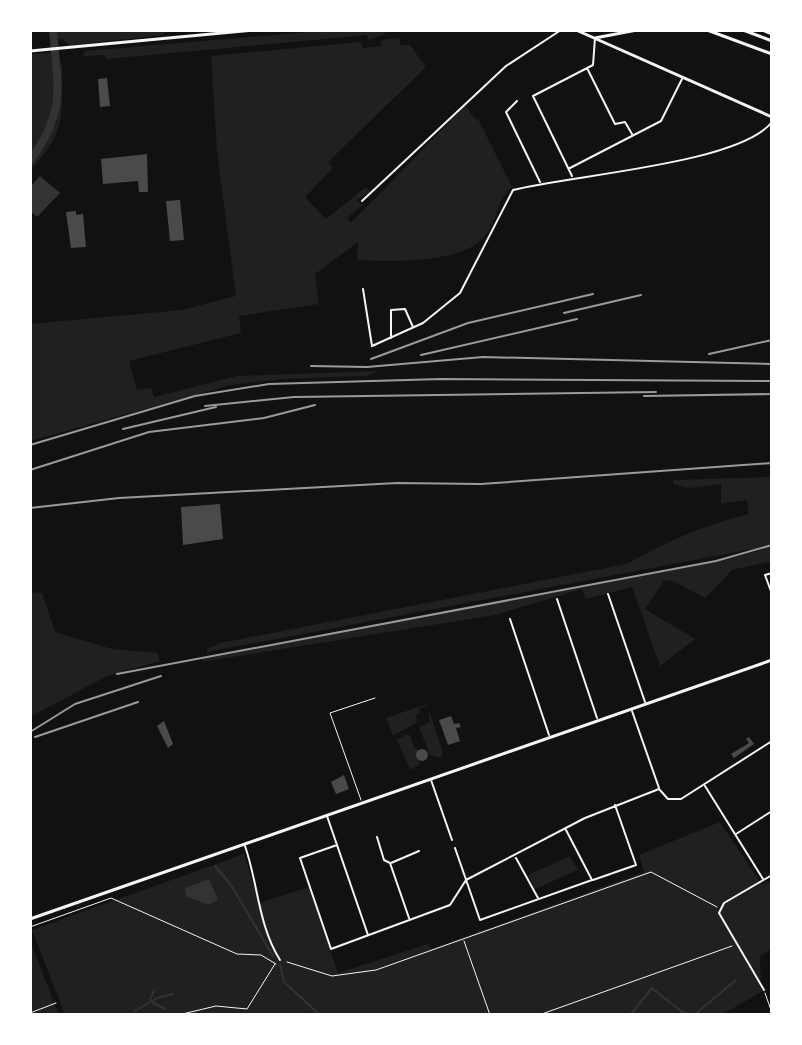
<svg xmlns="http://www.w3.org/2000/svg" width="802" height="1045" viewBox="0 0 802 1045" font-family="'Exo 2',sans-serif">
<rect width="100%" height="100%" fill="#111"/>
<path fill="#202020" d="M56,30H164V35L69,45L63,39L56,40Z
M334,30H384L385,34L368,40L367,35L106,59L105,55L83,56L85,51Z
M399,38L400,45H410L426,67L328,162L333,168L305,197L326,219L366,187L370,192L357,200L362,205L347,218L351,223L465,106L476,120L478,119L512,187C496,200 498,221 485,236C461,265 391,261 357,260L358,242L315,274L319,304L239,316L241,333L129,361L137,390L151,388L154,397L237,376L378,371L366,376L283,379L231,385L30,441V324L182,310L236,296L217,152L211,56L361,42L363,48L381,46V40Z
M52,53C56,98 59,117 30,154V54Z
M62,65C62,117 67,130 30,171V165L57,122L58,66Z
M772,477V543L758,548L207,652V649L220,643L627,564C667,541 705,525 749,514L747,500L721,504V484L690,488L673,484V480Z
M772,547V561L732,570L705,598L671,580L664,581L645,609L695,639L660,666L632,587L586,599L582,589L495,615L201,662L208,656L716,562Z
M30,592L42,593L55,632L112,649L157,653L160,661L107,676L30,717Z
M427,704L443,753L441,758L430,755L419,727L430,722L428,705L419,708L420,713L415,716L417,722L393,736L386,718Z
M405,735H410L414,748L417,747L420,764L410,770L397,740Z
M720,822L762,885L769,882L772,885V949L760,956L761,992L721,1015H65L32,930L244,854L259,903L309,887L338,973L428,944L431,949L644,872L639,855Z
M570,856L578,870L535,889L528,875Z
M30,941L59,1015H30Z"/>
<path fill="#333" d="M40,176L60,193L37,217L30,211V187Z
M209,879L218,900L208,905L186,896L185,888Z"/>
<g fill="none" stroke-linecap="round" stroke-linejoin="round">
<path stroke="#333" stroke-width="2" d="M215,866L231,885L273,956
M280,965L284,982L320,1015
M150,1000L154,990
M152,1002L165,1009
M135,1011L157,998L173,994
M630,1015L652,988L682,1012L694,1015L736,980"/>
<path stroke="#333" stroke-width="8" d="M30,161C66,111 58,89 53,30"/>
</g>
<path fill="#4a4a4a" d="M107,78L110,106L100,107L98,79Z
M147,154L148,192H139L138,181L103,184L101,159Z
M180,200L184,240L170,241L166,201Z
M76,211V215L83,214L86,247L71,248L66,212Z
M220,504L223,539L183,545L181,507Z
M451,716L454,724L459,723L461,727L456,728L460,741L448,745L439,720Z
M164,721L173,744L168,748L157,726Z
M749,737L754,744L734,758L731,754L749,743L746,739Z
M416 755a6 6 0 1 1 12 0a6 6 0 1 1-12 0Z
M344,775L349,789L336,794L331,782Z"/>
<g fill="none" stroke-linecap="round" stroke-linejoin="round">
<path stroke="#f5f5f5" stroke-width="1" d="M30,927L111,898L237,954L261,955L276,964
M464,941L490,1015
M287,962L332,976L376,970L651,872L717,907
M30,1013L56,1003
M178,1015L216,1006L247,1009L275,964
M539,1015L732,946"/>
<path stroke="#f5f5f5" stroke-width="1" d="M361,800L330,713L375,698
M765,993L772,1013"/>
<path stroke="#f5f5f5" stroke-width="2" d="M587,68L615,124L625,122L632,134
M517,101L506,112L540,182
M570,168L661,121L682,79
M572,176L533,96L593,65L595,38
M362,201L506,66L561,30
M363,289L372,346L423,323L460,293L513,190C571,175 739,164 772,122
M391,338V310L405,309L413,327
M772,573L765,575L772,594
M608,594L645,702
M557,599L597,718
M510,619L549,735
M632,711L659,788
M431,780L452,840
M705,786L763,879
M327,816L368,935
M736,834L772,811
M377,837L384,860L390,863L409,918
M337,845L300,858L331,949L450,905L466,880L585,818L659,789L668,799H681L772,741
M245,846C258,883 258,925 280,960
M455,848L480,920L592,880L566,830
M516,858L538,898
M391,863L419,851
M593,880L636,865L615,805
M764,990L719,913L724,903L772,875"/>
<path stroke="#f5f5f5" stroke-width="3" d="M576,30L772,117
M707,30L772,54
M595,38L637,30
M30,51L254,30"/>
<path stroke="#f5f5f5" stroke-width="3" d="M30,919L772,660"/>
<path stroke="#f5f5f5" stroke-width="3" d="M743,30L772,41
M762,30L772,34"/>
<path stroke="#9a9a9a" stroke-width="2" d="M564,313L641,295
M709,354L772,340
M421,355L577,319
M371,359L468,323L593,294
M311,366L367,367L483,357L772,364
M644,396L772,394
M205,406L294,397L656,392
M123,429L216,407
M30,445L195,396L269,384L441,379L772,381
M30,470L149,432L264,418L315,405
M30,508L119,498L397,483L481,484L772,463
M117,674L716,561L772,545
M30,732L75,704L161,676
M35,737L138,702"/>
</g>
<rect width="802" height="1045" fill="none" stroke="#ffffff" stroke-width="64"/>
</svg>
